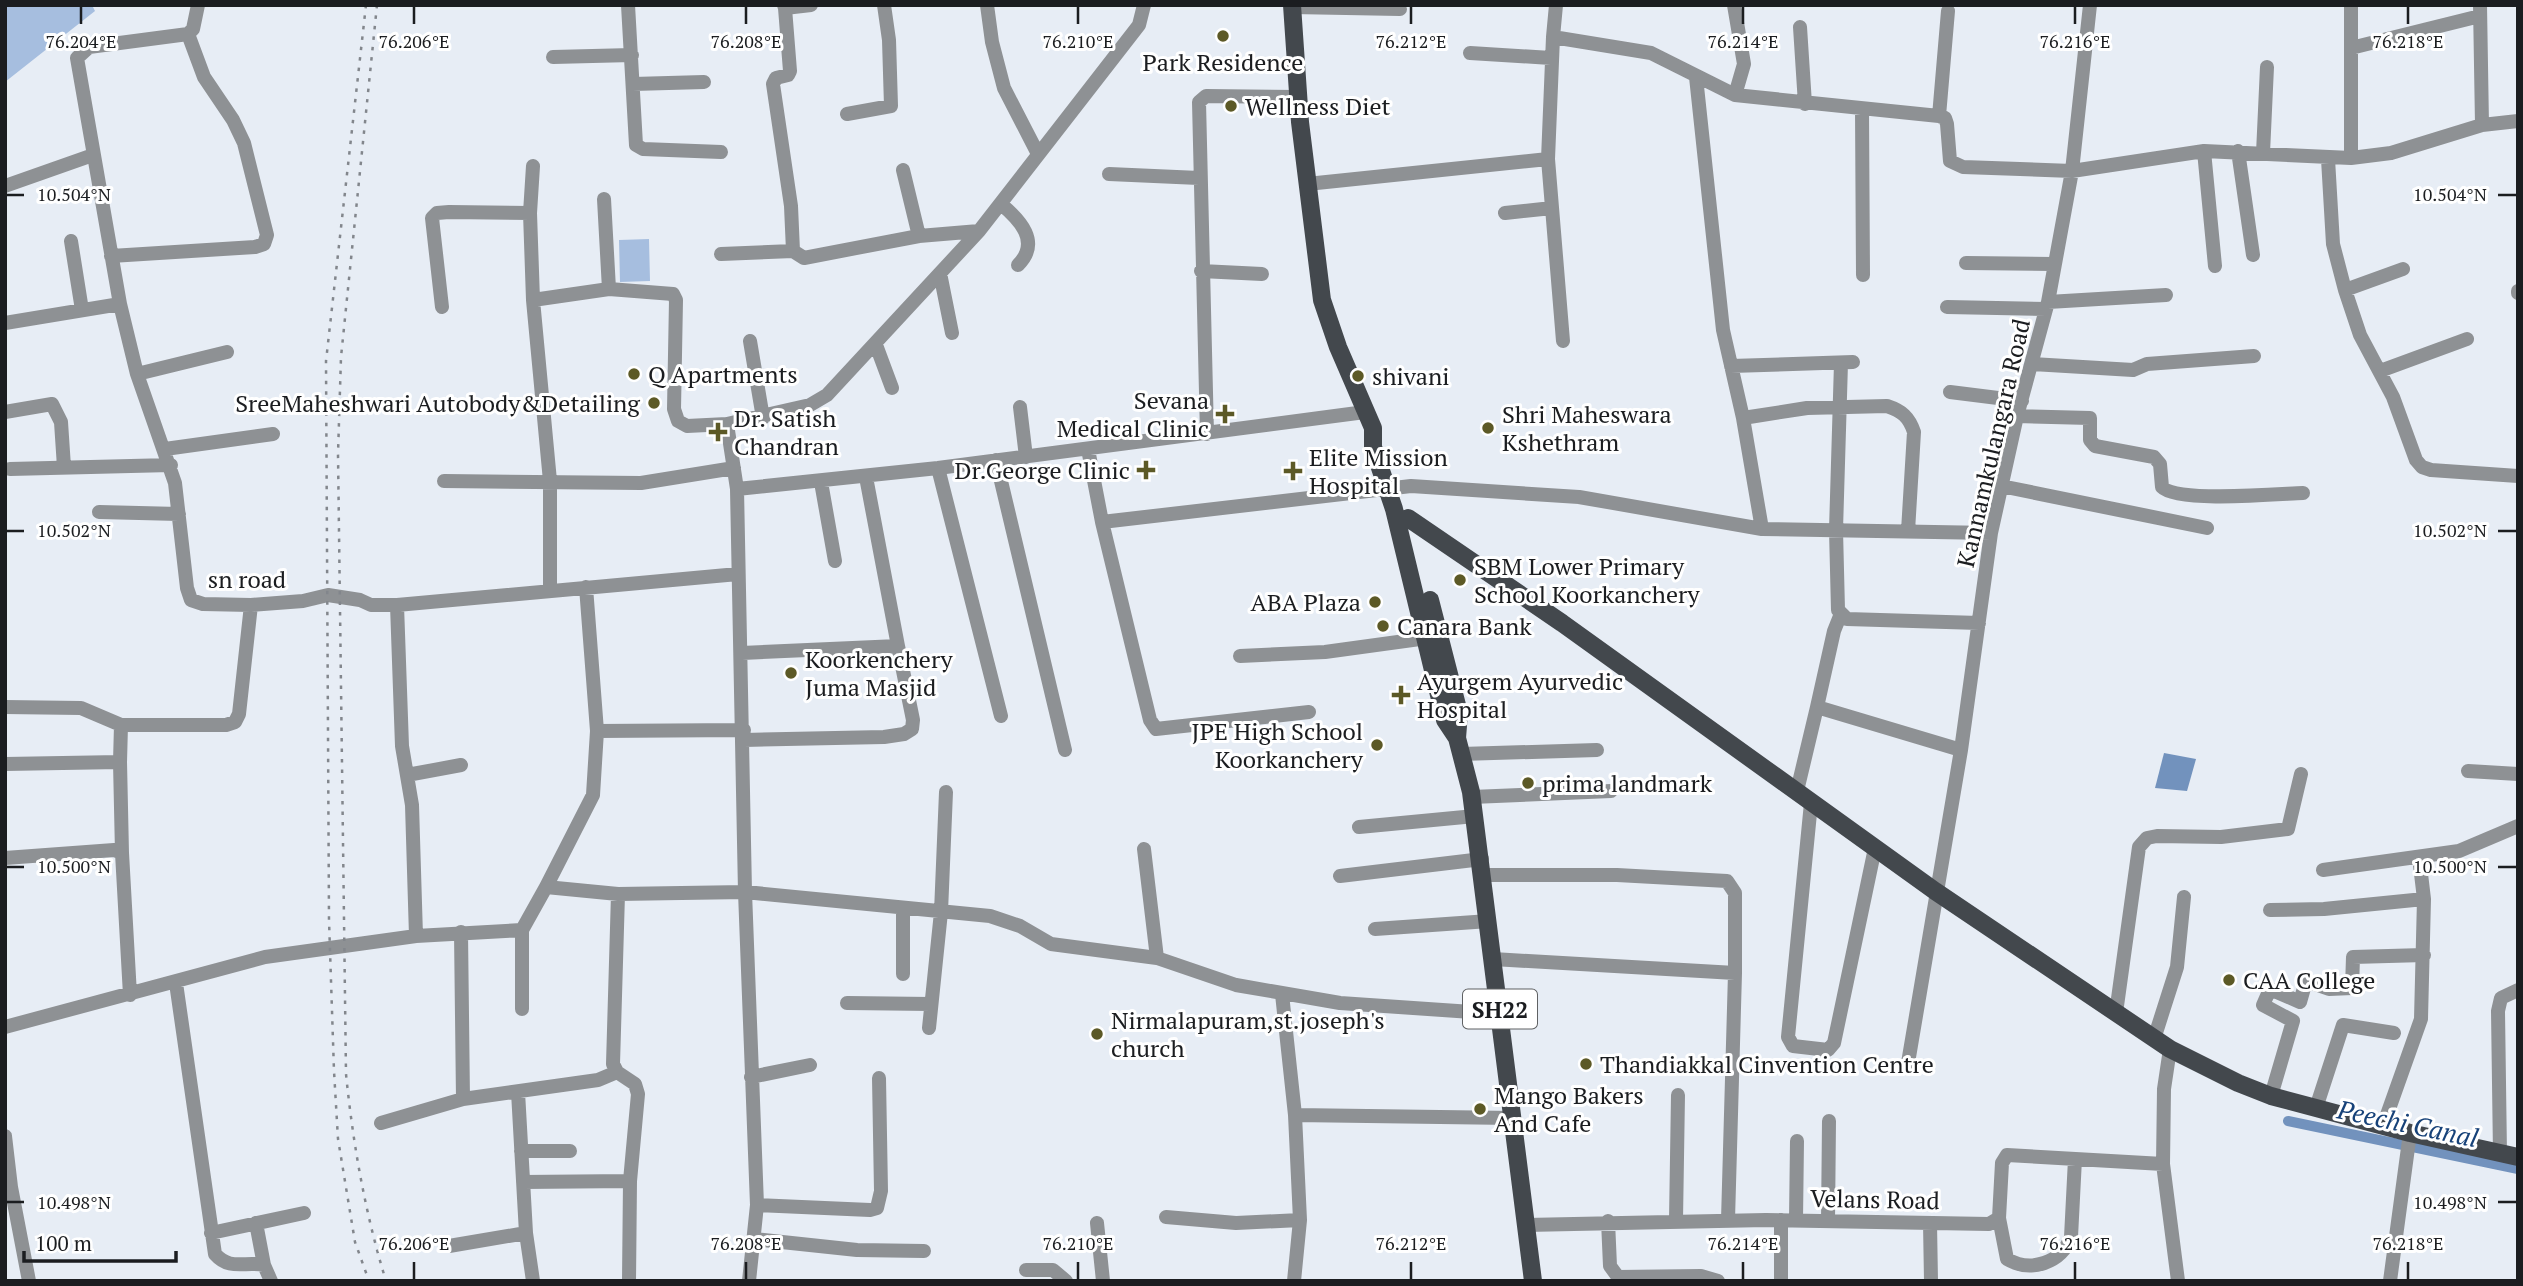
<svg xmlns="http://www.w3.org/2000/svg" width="2523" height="1286" viewBox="0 0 2523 1286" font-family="'PT Serif',serif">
<rect width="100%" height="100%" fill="#e7edf5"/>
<path fill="#a6bedf" d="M5,5H92L95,11L5,82Z
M649,239L650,281L620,282L619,240Z"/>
<path fill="#7292bd" d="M2164,753L2196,759L2187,791L2155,788Z"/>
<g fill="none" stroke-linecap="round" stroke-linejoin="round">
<path stroke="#7292bd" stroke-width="10" d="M2288,1121L2518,1169"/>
<path stroke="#8e9194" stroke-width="14" d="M198,5L193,29L188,34L89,47L77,58L120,304L137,374L175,483L187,588L191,600L203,604L251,605L303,601L328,595L360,600L371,605H397L738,574
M628,5L636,145L643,149L721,152
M784,5L785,8L811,5
M987,5L992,42L1004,88L1038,154
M1734,5L1744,64L1735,95
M2351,5V158
M2480,5L2482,125
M1292,7L1400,9
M1800,27L1805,104
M1553,37L1556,5
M2351,48L2480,16
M1470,53L1551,58
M553,57L632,55
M1696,77L1723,330L1743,418L1762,529
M633,84L704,82
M1862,110L1863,275
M847,114L891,106L889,40L884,5
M1939,116L1948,11
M2204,151L2215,266
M2238,151L2253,255
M2263,153L2267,67
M1548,159L1563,341
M2328,159L2333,244L2345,290L2360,335L2393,397L2416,460L2422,467L2431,470L2518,476
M903,170L919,236
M1109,174L1199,178
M1307,184L1548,159L1553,37L1651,53L1735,95L1939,116L1945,118L1947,124L1950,161L1963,167L2072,171L2204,151L2351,158L2391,153L2482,125L2518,121
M5,186L93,155
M604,199L609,289
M1001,204C1020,220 1041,242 1018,265
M530,213L533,166
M1505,213L1552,208
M71,241L82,310
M793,251L804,258L919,236L979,231
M721,254L793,251L791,206L773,84L776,78L788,75L790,71L785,8
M111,256L255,247L264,244L267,235L244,143L233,120L204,77L188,34
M1966,263L2053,264
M1201,271L1262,274
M940,273L952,333
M2345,290L2403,269
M2518,291V293
M533,300L550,481V591
M2048,302L2166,295
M442,307L432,218L437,213L449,212L530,213L533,300L609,289L673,294L676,300L674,409L678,421L687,426L727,424L810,405L827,395L979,231L1139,25L1144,5
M1947,307L2046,309
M5,323L120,304
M750,341L763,418
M876,345L892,388
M1841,363L1836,530L1838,610L1847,619L1979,623
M2032,364L2133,370L2147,364L2254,356
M1731,366L1853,362
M2380,371L2467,339
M137,374L227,352
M1950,392L2022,401
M1020,407L1026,457
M5,412L52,404L61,422L64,467
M2017,416L2090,418V440L2095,446L2154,457L2160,464L2162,487C2177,503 2278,494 2303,493
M1743,418L1807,408L1887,406C1902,411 1909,417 1914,432L1908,531
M727,424L737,489L938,468L1365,412
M1207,434L1199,102L1206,96L1298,97
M165,449L273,434
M1088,449L1102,522L1411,486L1579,497L1762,529L1991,533
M996,460L1065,750
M938,468L1001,716
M10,469L171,465
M866,477L898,646
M444,481L641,483L734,468
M821,482L835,561
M2001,486L2207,528
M737,489L745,892L757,1205L749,1281
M99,512L179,514
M1102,522L1150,720L1156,729L1309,712
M397,605L402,746L412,805L416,936
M742,653L898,646L913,720L912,729L904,734L884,737L744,740
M1240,656L1325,652L1427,638
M5,707L81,708L121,725H226L235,722L239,714L251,605
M1817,707L1834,631L1840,616
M597,731L744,730
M1461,754L1597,750
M120,762L122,853
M5,764L120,762L121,725
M2468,771L2518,774
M407,775L461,765
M1797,791L1817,707L1961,750
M1472,797L1611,791
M1811,803L1788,1037L1793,1046L1828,1050L1834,1043L1875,848
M1359,827L1475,816
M1144,849L1157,958
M5,858L114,850L122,853L130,995
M2323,870L2459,851L2518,826
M1484,875H1617L1727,881L1735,893V973
M1340,876L1482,859
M546,887L593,795L597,731L586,587
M618,894L613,1064L617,1072L635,1084L638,1094L630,1181L629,1281
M903,908V974
M2270,910L2324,909L2424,899
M1375,929L1489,921
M522,930V1009
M461,932L463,1099
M1493,959L1735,973L1728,1220
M176,983L215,1254C230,1271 245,1261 264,1265L271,1281
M1282,994L1295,1115L1512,1118
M847,1003L931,1004
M2116,1013L2139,847L2147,838L2157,836L2221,837L2288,829L2301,774
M5,1027L265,957L416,936L522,930L546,887L618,894L745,892L990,916L1020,926L1051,944L1157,958L1236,985L1340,1003L1501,1014
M929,1028L941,912L946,792
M2154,1039L2177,967L2184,897
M2170,1049L2164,1089L2163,1164L2178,1281
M1908,1063L1961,750L1991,533L2017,416L2048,302L2072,171L2090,5
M751,1077L810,1065
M518,1092L526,1233L533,1281
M2271,1096L2293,1021L2263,1005L2270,989L2300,1002L2306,981L2329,989L2352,988L2353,957L2424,955
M2316,1108L2343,1025L2394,1033
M381,1123L463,1099L598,1080L617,1072
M2383,1126L2421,1019L2424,899L2419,857
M5,1136L11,1187L29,1281
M521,1151H570
M2500,1154L2498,1011L2501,998L2518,990
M523,1182L630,1181
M757,1205L870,1210L877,1208L881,1191L879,1078
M1166,1217L1236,1223L1300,1220
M1999,1218L2007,1259C2031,1273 2061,1263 2071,1237L2075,1159
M1676,1220L1678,1095
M1781,1220V1281
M1796,1220L1797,1141
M1608,1221L1610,1266L1618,1277L1701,1276L1718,1281
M1828,1221L1829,1121
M256,1223L264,1265
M1097,1223L1103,1281
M1930,1223L1931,1281
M1526,1225L1766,1220L1989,1224L1999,1218L2002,1163L2007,1155L2163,1164
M211,1233L304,1213
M754,1239L857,1250L924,1251
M449,1246L526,1233
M1026,1270H1053L1066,1281
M1294,1281L1300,1220L1295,1115
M2390,1281L2410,1133"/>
<path stroke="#43484d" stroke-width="18" d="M1292,5L1300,122L1322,300L1338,347L1373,428V447L1394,509L1445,720L1457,738L1471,792L1533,1281
M1408,518L1562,623L1935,891L2170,1049L2238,1083L2271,1096L2410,1133L2518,1157
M1430,600L1459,713L1457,738"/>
<path stroke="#82868c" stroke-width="2.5" stroke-dasharray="3.5 7" stroke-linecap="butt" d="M366,5L326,361L329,920L334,1071L338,1139L355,1242L369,1281
M377,5L341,357L338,454L346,1074C353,1144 365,1213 386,1281"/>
</g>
<path fill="none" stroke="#1b1d20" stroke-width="2.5" d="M81,7V24M414,7V24M746,7V24M1078,7V24M1411,7V24M1743,7V24M2075,7V24M2408,7V24M7,195H24M2498,195H2516M7,531H24M2498,531H2516M7,867H24M2498,867H2516M7,1202H24M2498,1202H2516M414,1262V1279M746,1262V1279M1078,1262V1279M1411,1262V1279M1743,1262V1279M2075,1262V1279M2408,1262V1279"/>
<g fill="#5c5926" stroke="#fff" stroke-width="2.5">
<circle cx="1223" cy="36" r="7"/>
<circle cx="1231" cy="106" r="7"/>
<circle cx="634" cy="374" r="7"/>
<circle cx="1358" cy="376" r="7"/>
<circle cx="654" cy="403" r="7"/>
<path d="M1221.5 403.5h7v7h7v7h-7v7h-7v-7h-7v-7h7z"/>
<circle cx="1488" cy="428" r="7"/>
<path d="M714.5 421.5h7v7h7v7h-7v7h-7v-7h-7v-7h7z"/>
<path d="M1142.5 459.5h7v7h7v7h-7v7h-7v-7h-7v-7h7z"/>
<path d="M1289.5 460.5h7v7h7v7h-7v7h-7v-7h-7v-7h7z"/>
<circle cx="1460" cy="580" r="7"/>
<circle cx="1375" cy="602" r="7"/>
<circle cx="1383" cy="626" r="7"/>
<circle cx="791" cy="673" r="7"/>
<path d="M1397.5 684.5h7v7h7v7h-7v7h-7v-7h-7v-7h7z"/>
<circle cx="1377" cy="745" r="7"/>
<circle cx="1528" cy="783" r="7"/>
<circle cx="2229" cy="980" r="7"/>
<circle cx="1097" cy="1034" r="7"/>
<circle cx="1586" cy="1064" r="7"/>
<circle cx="1480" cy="1109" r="7"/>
</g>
<g text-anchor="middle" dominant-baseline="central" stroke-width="6" stroke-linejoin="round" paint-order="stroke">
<rect fill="#fff" stroke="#5f6163" stroke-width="2" x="1463" y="989.5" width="74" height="39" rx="5"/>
<g font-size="23" font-weight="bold" fill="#1b1d20">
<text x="1500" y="1009">SH22</text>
</g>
<g font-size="24" fill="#1b1d20" stroke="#fff" text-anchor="start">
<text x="1223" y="62" text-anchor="middle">Park Residence</text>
<text x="1245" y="106">Wellness Diet</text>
<text x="648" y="374">Q Apartments</text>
<text x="1372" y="376">shivani</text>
<text x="1209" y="400" text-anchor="end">Sevana<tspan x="1209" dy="28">Medical Clinic</tspan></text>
<text x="640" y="403" text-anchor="end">SreeMaheshwari Autobody&amp;Detailing</text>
<text x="1502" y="414">Shri Maheswara<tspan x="1502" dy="28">Kshethram</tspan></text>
<text x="734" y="418">Dr. Satish<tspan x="734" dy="28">Chandran</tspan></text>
<text x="1309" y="457">Elite Mission<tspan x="1309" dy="28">Hospital</tspan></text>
<text x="1130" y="470" text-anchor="end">Dr.George Clinic</text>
<text x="1474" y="566">SBM Lower Primary<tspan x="1474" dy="28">School Koorkanchery</tspan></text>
<text x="1361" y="602" text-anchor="end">ABA Plaza</text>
<text x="1397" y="626">Canara Bank</text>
<text x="805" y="659">Koorkenchery<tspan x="805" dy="28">Juma Masjid</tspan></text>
<text x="1417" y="681">Ayurgem Ayurvedic<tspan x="1417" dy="28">Hospital</tspan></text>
<text x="1363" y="731" text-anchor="end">JPE High School<tspan x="1363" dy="28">Koorkanchery</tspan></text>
<text x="1542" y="783">prima landmark</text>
<text x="2243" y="980">CAA College</text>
<text x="1111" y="1020">Nirmalapuram,st.joseph's<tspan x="1111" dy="28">church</tspan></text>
<text x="1600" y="1064">Thandiakkal Cinvention Centre</text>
<text x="1494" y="1095">Mango Bakers<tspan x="1494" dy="28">And Cafe</tspan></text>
</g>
<g font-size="24" fill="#1b1d20" stroke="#fff">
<text transform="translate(1993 443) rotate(-77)">Kannamkulangara Road</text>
<text x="247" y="579">sn road</text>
<text transform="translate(1875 1199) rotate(1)">Velans Road</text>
</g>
<g font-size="26" font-style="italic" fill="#174279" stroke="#fff">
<text transform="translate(2408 1123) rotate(12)">Peechi Canal</text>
</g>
</g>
<g font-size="18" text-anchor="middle" fill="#1b1d20" stroke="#fff" stroke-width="6" stroke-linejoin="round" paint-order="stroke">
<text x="81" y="48">76.204°E</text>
<text x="414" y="48">76.206°E</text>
<text x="746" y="48">76.208°E</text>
<text x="1078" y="48">76.210°E</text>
<text x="1411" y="48">76.212°E</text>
<text x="1743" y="48">76.214°E</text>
<text x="2075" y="48">76.216°E</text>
<text x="2408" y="48">76.218°E</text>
<text x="74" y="201">10.504°N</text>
<text x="2450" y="201">10.504°N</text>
<text x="74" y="537">10.502°N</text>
<text x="2450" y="537">10.502°N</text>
<text x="74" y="873">10.500°N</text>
<text x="2450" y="873">10.500°N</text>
<text x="74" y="1209">10.498°N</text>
<text x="2450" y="1209">10.498°N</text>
<text x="414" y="1250">76.206°E</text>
<text x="746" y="1250">76.208°E</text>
<text x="1078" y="1250">76.210°E</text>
<text x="1411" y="1250">76.212°E</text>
<text x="1743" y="1250">76.214°E</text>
<text x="2075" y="1250">76.216°E</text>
<text x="2408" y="1250">76.218°E</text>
</g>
<rect width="2523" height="1286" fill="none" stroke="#1b1d20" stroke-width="14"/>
<path d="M24 1251v10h152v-10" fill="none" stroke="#1b1d20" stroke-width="3.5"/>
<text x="35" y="1251" font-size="21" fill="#1b1d20" stroke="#ffffff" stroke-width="5" paint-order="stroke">100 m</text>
</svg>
